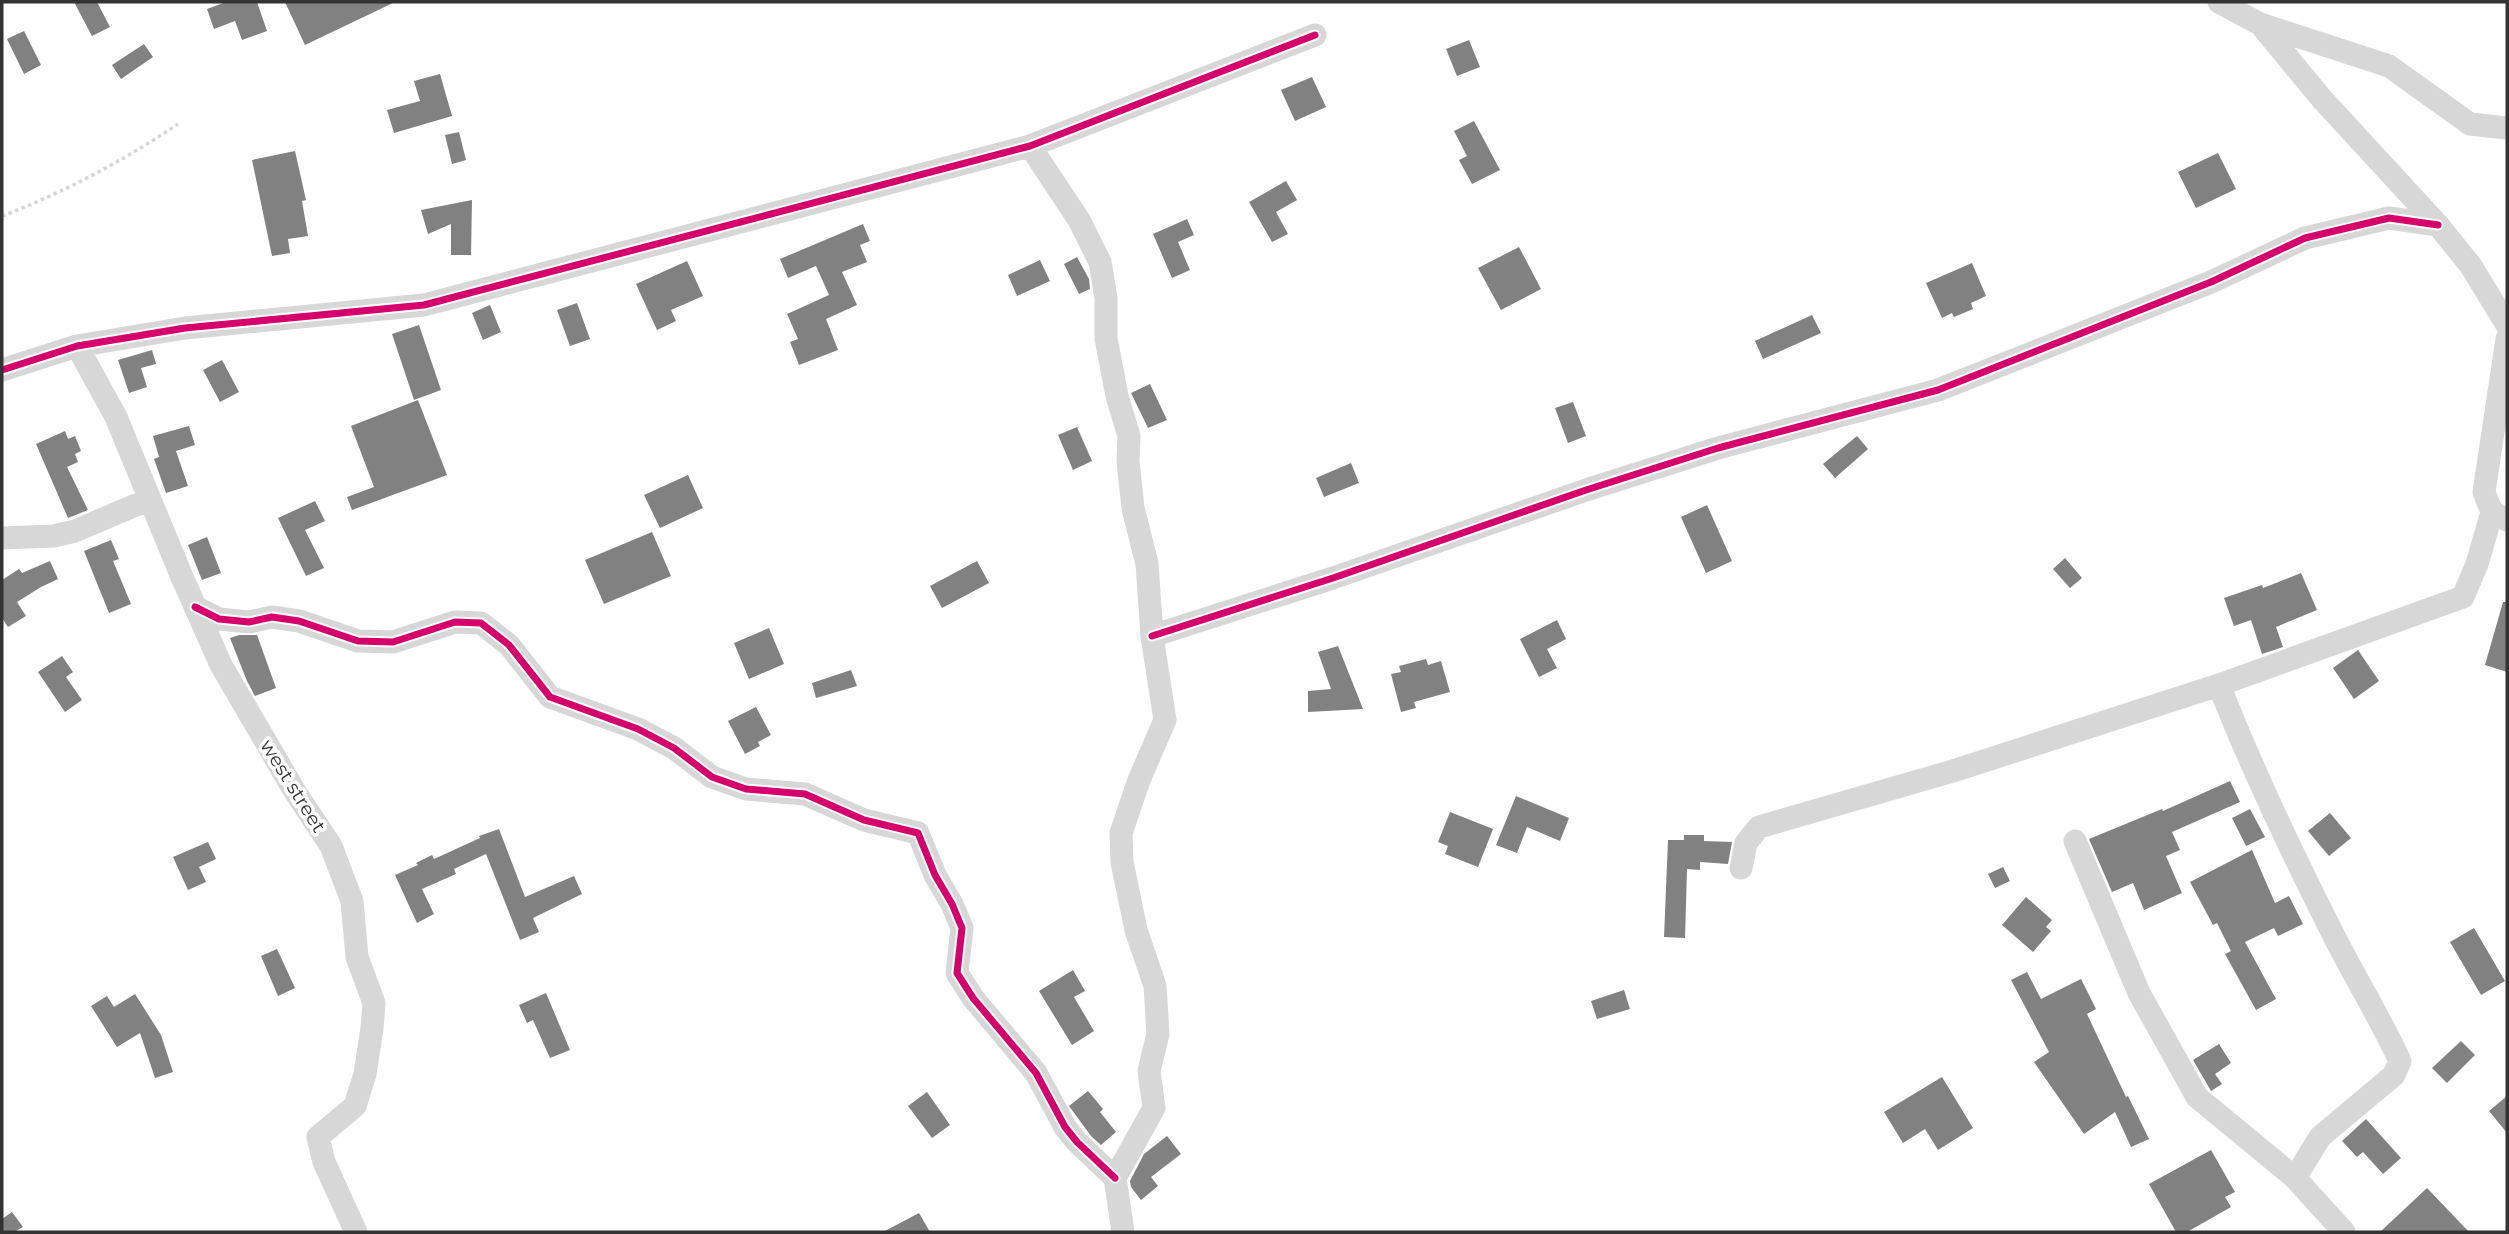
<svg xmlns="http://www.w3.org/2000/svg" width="2509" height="1234" viewBox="0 0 2509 1234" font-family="Montserrat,sans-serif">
<rect width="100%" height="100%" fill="#fff"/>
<path fill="#818181" d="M74,2H97L110,27L92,36Z
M226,2H257L267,31L242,40L235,21L214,29L207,9Z
M285,2H395L305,45Z
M24,31L41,65L24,74L7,39Z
M1469,40L1480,67L1457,76L1446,49Z
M144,44L153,57L121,79L112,65Z
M440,74L452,116L394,133L387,110L420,101L414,81Z
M1312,77L1326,107L1295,121L1281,90Z
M1474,121L1500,170L1472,184L1459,160L1467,156L1454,131Z
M459,132L466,160L452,164L445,135Z
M295,151L306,200L302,201L308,236L288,239L290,253L272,256L252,160Z
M2218,153L2236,189L2196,208L2178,172Z
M1286,181L1297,200L1276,212L1288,234L1272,242L1249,202Z
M472,200L471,255H451V224L428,234L421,210Z
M1187,219L1194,235L1178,242L1190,270L1172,278L1153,234Z
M863,224L870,241L860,245L867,262L842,272L857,305L826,319L838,350L799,365L790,342L798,339L787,314L829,295L816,266L788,278L780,259Z
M1519,247L1541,289L1501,310L1478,268Z
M1077,257L1089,279L1090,289L1079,294L1064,264Z
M1040,260L1050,281L1017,296L1008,275Z
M687,261L703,296L671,310L676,321L657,330L636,284Z
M1972,263L1986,296L1971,303L1973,309L1954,317L1952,313L1942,318L1926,283Z
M577,303L590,339L570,346L557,310Z
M490,305L501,332L483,340L472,313Z
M1812,315L1821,333L1763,359L1755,341Z
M419,325L441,390L414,400L392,334Z
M152,350L156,364L141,368L147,387L129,393L118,360Z
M222,360L239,392L220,402L203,370Z
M1150,384L1167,420L1148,428L1131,393Z
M418,400L447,475L352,510L347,497L374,487L351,426Z
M1573,402L1586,436L1568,443L1555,408Z
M189,426L195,445L176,451L188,486L166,493L154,459L159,457L153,436Z
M1077,427L1092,461L1073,470L1058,435Z
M65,431L68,439L75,436L81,451L75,454L78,462L67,467L88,510L68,518L36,444Z
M1857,436L1868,449L1835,478L1823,464Z
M1351,463L1359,483L1324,497L1316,478Z
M688,475L703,508L660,528L644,495Z
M315,501L325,521L305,530L324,568L306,576L278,518Z
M1707,505L1732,561L1706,573L1681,517Z
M652,532L671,576L604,604L585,560Z
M207,537L221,573L202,580L188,545Z
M111,540L119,559L113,561L131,604L109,613L84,551Z
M2065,558L2082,578L2070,588L2053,569Z
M50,561L58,579L41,587L17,602L26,616L8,627L2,618V580L19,569L22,573Z
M977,561L989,583L942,608L930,586Z
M2301,573L2317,610L2276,627L2283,647L2262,654L2251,620L2234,626L2224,598L2262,585L2263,588Z
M2503,602H2507V672L2485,665Z
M1557,620L1566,639L1547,649L1557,668L1539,677L1520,639Z
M769,628L784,664L749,679L734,643Z
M239,635H257L276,688L255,696L247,681L230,638Z
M1338,646L1363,709L1308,712V691L1331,689L1318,652Z
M2358,650L2379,681L2354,699L2333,668Z
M62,656L73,672L66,677L82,700L65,712L38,672Z
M1426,659L1428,665L1441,661L1450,692L1414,702L1416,708L1401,712L1391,674L1401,672L1399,666Z
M851,670L857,686L816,698L812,683Z
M756,707L771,735L758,742L760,746L745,754L728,721Z
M2230,781L2240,802L2172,832L2180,850L2166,856L2182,893L2144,910L2133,883L2112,892L2089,839L2162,809L2163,811Z
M1516,796L1569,818L1560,841L1527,827L1517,853L1496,845Z
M2250,809L2265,837L2246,846L2232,818Z
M1450,812L1493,829L1478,867L1445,854L1448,846L1438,842Z
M2330,813L2351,838L2329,856L2308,831Z
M499,829L525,897L574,876L582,894L533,918L539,932L520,940L486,854L454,869L456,874L422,889L434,914L417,923L395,875L418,865L416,863L432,855L434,859L480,838L479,836Z
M1684,835H1704V841L1732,842L1728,864L1700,862V870L1687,869L1685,938L1664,937L1668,840H1684Z
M208,842L216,859L199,867L206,882L188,890L173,857Z
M2252,850L2275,903L2289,896L2303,924L2278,936L2274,928L2245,942L2276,999L2256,1010L2225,954L2231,951L2217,923L2213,925L2190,882Z
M2003,867L2010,881L1995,888L1988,874Z
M2026,897L2052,920L2046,927L2051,931L2033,952L2002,925Z
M2474,928L2505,981L2481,995L2450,942Z
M277,949L295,988L278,996L261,956Z
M1073,970L1085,991L1074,997L1094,1031L1072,1045L1039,991Z
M2027,972L2041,999L2081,979L2096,1009L2087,1014L2126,1097L2128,1096L2149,1139L2131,1147L2115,1112L2084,1134L2034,1062L2049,1052L2011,980Z
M1624,990L1630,1009L1597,1019L1591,1001Z
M546,993L570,1050L550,1058L533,1020L527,1023L519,1005Z
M135,994L161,1035L173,1072L155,1078L140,1033L117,1047L91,1006L107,996L114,1007Z
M2461,1041L2475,1055L2447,1083L2432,1068Z
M2219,1044L2231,1063L2215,1074L2222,1084L2211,1091L2193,1060Z
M1942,1077L1973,1128L1938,1150L1925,1129L1903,1143L1884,1112Z
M1088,1091L1103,1109L1100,1112L1116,1132L1101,1145L1091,1136L1069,1106Z
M927,1092L950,1125L932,1138L908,1106Z
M2507,1096V1133L2489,1111Z
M2366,1119L2401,1158L2383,1174L2363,1152L2357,1157L2342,1141Z
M1167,1136L1181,1154L1151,1177L1158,1186L1141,1200L1131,1187L1130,1181L1144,1154Z
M2211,1150L2235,1192L2225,1197L2231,1207L2187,1232H2176L2149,1184Z
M2427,1188L2469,1232H2380Z
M12,1212L23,1227L14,1232H2V1219Z
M919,1213L930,1232H883Z"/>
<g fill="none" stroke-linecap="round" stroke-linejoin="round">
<path stroke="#d6d6d6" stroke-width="3.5" stroke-dasharray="3.5 3.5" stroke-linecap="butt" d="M2,216C63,193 123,161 178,124"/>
<path stroke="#d7d7d7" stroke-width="23" d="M2219,2L2260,24L2389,66L2470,124L2507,128
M2260,24L2322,99L2438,225L2471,266L2507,325
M1030,146L1079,220L1100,262L1106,298V338L1117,396L1129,436L1128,461L1133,508L1147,564L1152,636L1165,720L1139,780L1121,833L1122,862L1136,930L1155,986L1158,1034L1149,1071L1154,1108L1115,1178L1123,1232
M2507,339L2484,492L2492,512L2507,520
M77,346L116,417L182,577L221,665L294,790L331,846L352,901L357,957L374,1003L372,1028L365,1074L355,1106L318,1137L324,1162L356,1232
M2,370L77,346L185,328L424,305L1030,146L1315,35
M2,538L54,536L75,531L150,499
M195,607L219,619L249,622L272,617L299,621L358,641L393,642L455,622L481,623L509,645L550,697L638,729L674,748L712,777L746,789L805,794L864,820L918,833L935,875L952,904L962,928L957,973L973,998L1036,1073L1065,1127L1077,1142L1115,1178
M1152,636L1333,578L1586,490L1718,448L1938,390L2211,282L2305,238L2389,218L2438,225
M2219,685C2253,772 2293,855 2335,938C2356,979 2380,1018 2400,1061L2394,1075L2320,1137L2295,1178
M2075,841L2139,993L2197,1097L2295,1178L2344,1232
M1741,868L1746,843L1759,827L1953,771L2219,685L2463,597L2477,564L2492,512"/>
<g stroke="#fff" stroke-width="11">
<path id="cycleway" d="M2,370L77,346L185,328L424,305L1030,146L1315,35
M195,607L219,619L249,622L272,617L299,621L358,641L393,642L455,622L481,623L509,645L550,697L638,729L674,748L712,777L746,789L805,794L864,820L918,833L935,875L952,904L962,928L957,973L973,998L1036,1073L1065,1127L1077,1142L1115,1178
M1152,636L1333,578L1586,490L1718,448L1938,390L2211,282L2305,238L2389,218L2438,225"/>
</g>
<use href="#cycleway" stroke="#d6006c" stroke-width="7"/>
</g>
<g text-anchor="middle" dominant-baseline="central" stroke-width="7" stroke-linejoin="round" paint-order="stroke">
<g font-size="19" fill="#333" stroke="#fff">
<text transform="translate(293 786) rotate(58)">west street</text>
</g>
</g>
<rect width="2509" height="1234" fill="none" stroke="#333333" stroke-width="7"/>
</svg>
